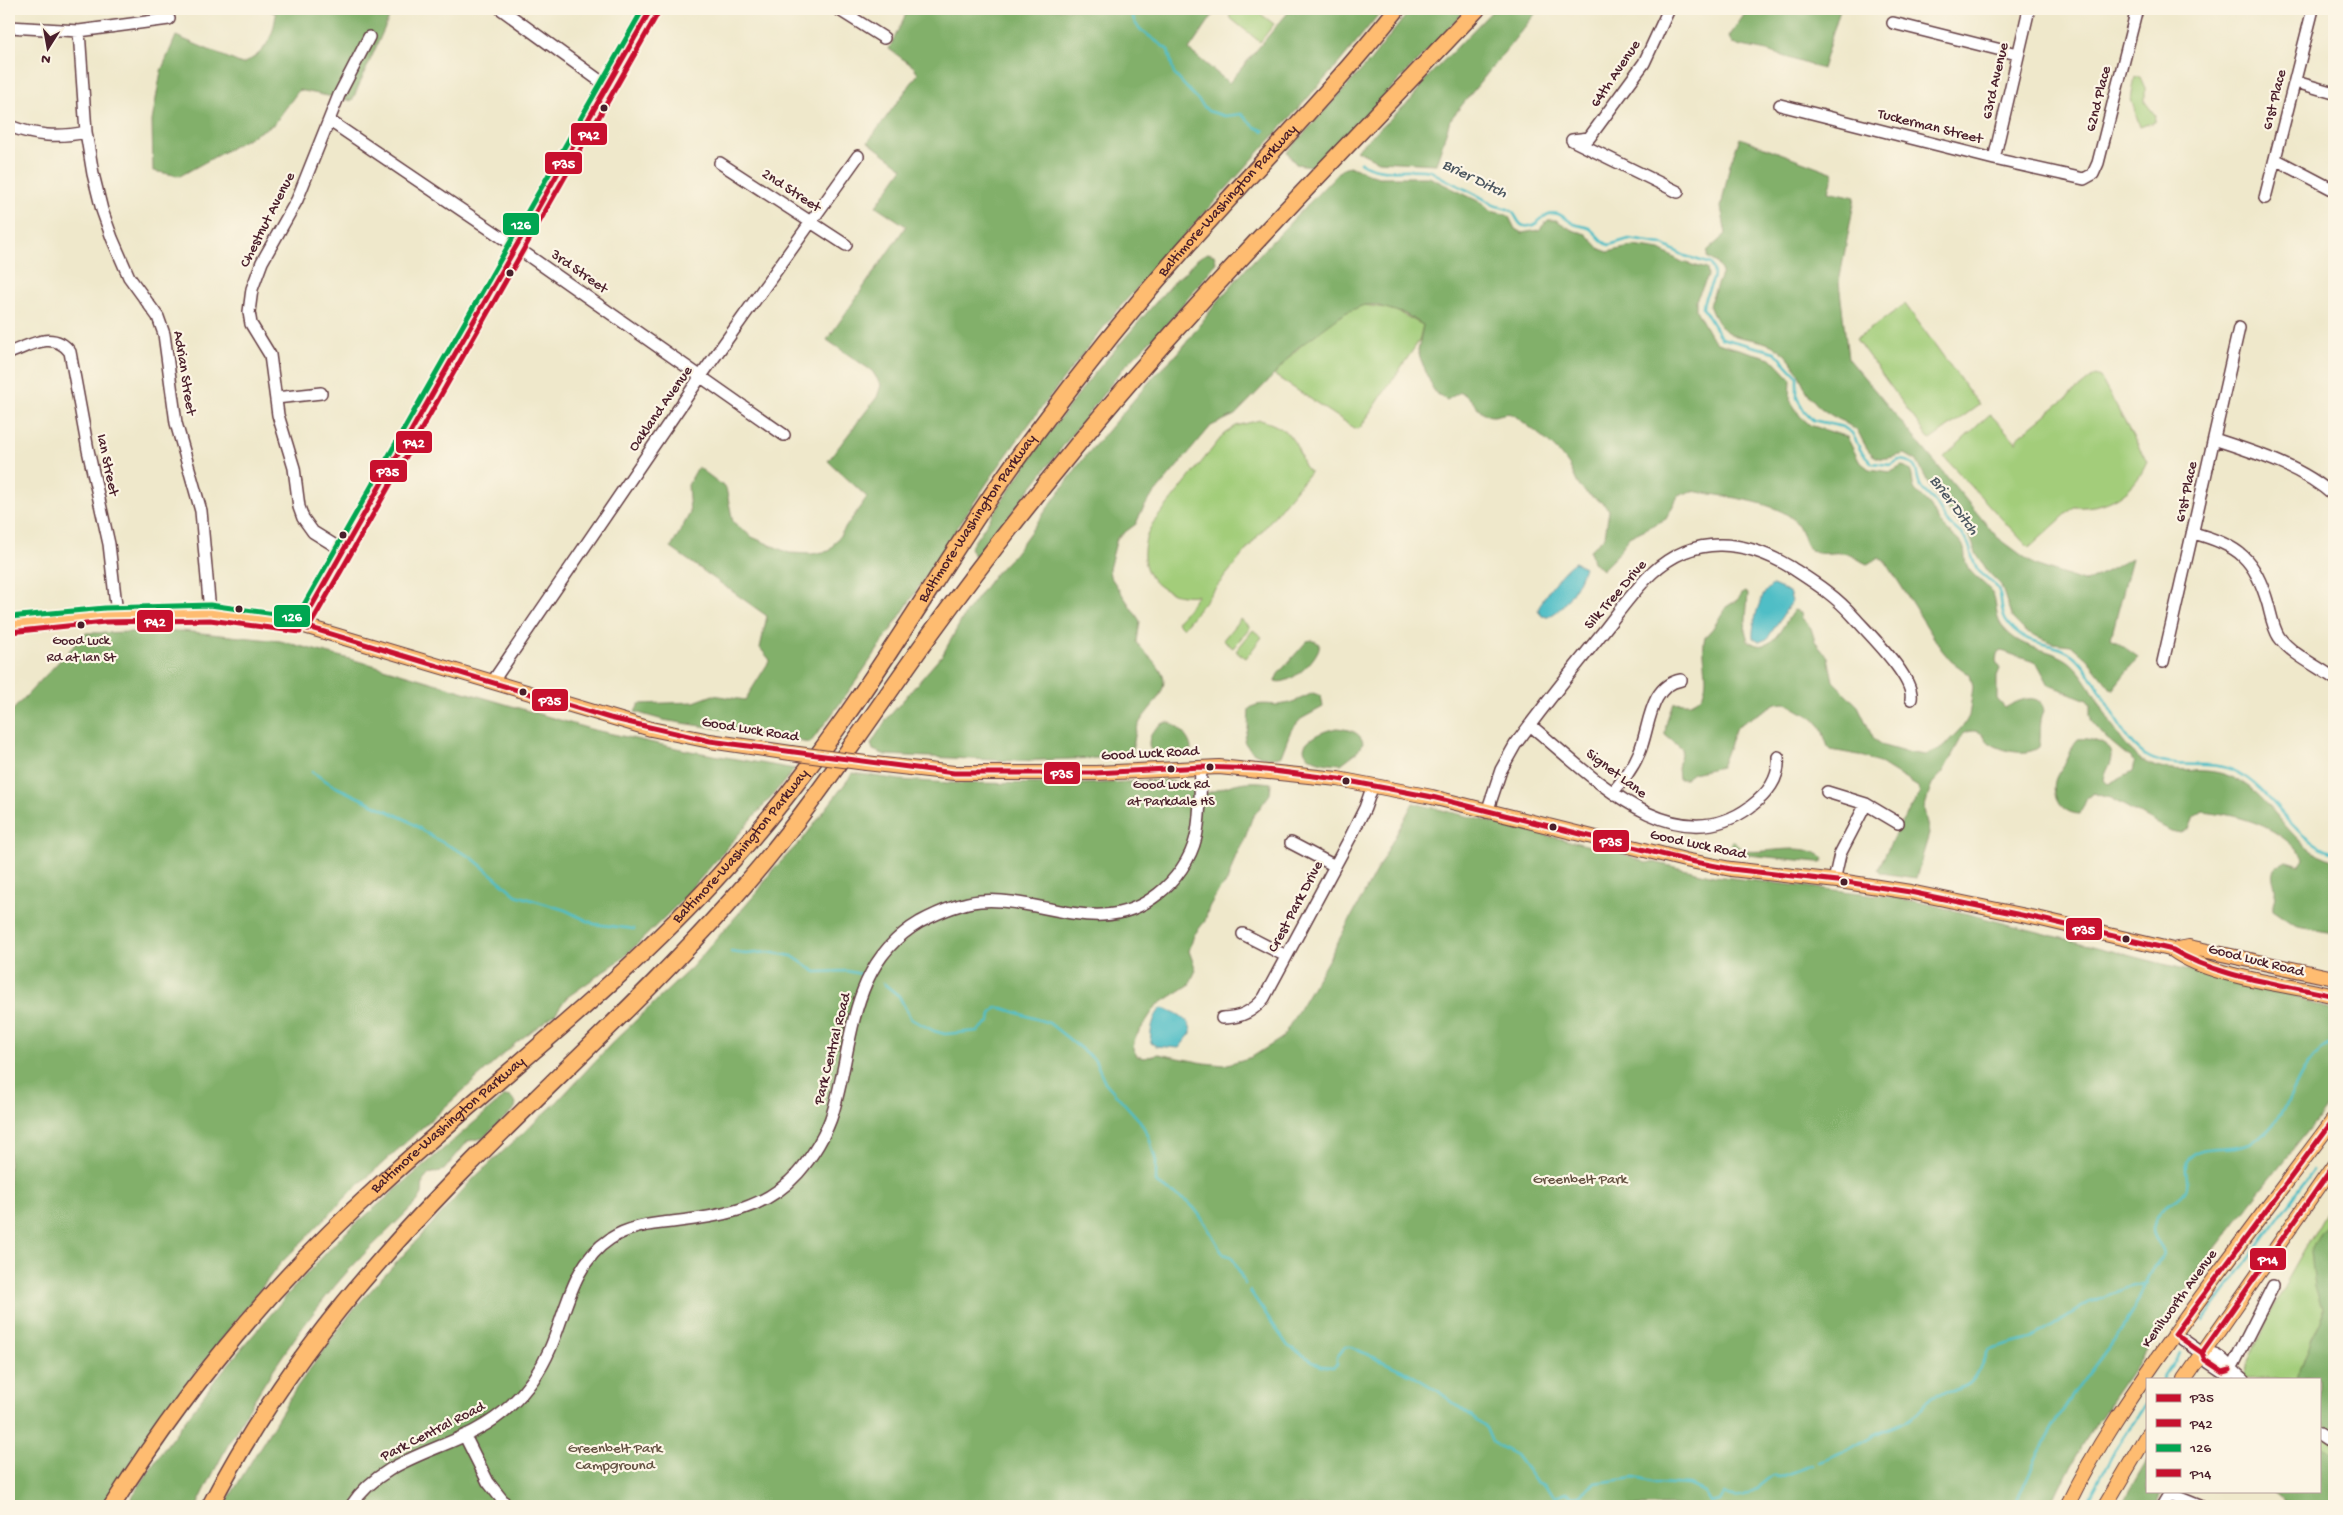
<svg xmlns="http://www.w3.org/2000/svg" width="2343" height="1515" viewBox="0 0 2343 1515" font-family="'Gochi Hand',sans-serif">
<rect width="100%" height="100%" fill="#fcf5e5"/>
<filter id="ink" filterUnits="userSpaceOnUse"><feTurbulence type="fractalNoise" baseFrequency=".02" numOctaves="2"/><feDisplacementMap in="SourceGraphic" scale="10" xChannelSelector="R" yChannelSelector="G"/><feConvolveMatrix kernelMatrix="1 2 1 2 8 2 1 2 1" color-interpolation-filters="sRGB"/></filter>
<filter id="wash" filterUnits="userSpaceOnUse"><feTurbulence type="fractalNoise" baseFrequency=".0096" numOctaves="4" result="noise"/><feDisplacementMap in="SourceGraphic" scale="20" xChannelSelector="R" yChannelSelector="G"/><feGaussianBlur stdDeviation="1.12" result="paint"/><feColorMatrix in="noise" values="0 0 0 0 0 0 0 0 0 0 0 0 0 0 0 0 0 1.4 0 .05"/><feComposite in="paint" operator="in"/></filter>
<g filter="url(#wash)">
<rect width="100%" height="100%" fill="#efe8cb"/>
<path fill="#a3cd7a" stroke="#767652" d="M1235,9H1254L1274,24L1260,42L1229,17Z
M2135,77H2140L2145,88V102L2155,115L2154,122L2140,127L2131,99Z
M1905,304L1979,405L1930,440L1856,339Z
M1364,305L1392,309L1423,325L1419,341L1360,428L1356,429L1274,375C1294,349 1331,315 1364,305Z
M2095,375L2100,377L2147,462C2134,493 2108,509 2074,507L2029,548L1944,457L1990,414L2017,443V438Z
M1260,420C1279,425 1292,433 1299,452C1303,461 1301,465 1310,472L1183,628L1177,622L1198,595C1152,600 1130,562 1153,523L1224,434L1236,426Z
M1240,619L1250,627L1233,648L1223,640Z
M1253,630L1262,637L1246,658L1236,651Z
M2334,1198V1487L2319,1476V1379H2241L2278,1297Z"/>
<path fill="#82b06a" stroke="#66684a" d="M268,9H393L352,101L299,90L274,124L180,176L153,171L152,121L161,71L176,36L242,64C266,53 273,38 276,14Z
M904,9H1217L1189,50L1229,83L1291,9H1383L1339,63L1119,308C1074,365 1028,423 987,483C928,570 875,661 810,743L663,720L635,712L639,704L694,702L713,695L745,700L770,660L760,648L767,616L671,548L690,513L688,485L698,467L726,488L733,522L752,537L789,553L812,554L829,551L867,497L828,461L877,397L881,385L872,371L827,340L906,226L876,206L903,168L868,142L918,74L914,67L889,49L906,14Z
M1411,9H1467L1324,159L1312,166L1296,164L1287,152L1371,60Z
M1494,9H1539L1450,120L1436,164L1378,161L1356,150L1412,99L1425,80Z
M1748,9H1840L1822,69L1767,51L1732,44L1729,37Z
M1740,138L1834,173L1829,191L1855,197L1839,282L1848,358L1997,537L2035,565L2086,582L2132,558L2111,638L2138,657L2112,690L2087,659L2071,645L2052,643L2025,631L2012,618L2001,585L1989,573L1977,555L1970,537L1934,494L1917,461L1905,454C1886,458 1875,465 1864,443C1861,439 1860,433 1856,430C1840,418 1822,414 1810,396C1799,380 1797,361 1779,349C1748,330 1725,350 1709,305L1722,272L1717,263L1707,257L1708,250L1726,234L1721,207L1730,164Z
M1349,166L1378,177H1429L1482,203L1490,211L1505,214L1509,217L1515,229L1522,233L1539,230L1548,220H1556L1572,230L1586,234L1600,249L1608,252L1634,246L1660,250L1682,262L1707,269L1708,276L1696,300V310L1710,335L1717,343L1771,358L1791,379L1790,400L1800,416L1810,425L1847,437L1859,461L1869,469L1891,472L1902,466C1916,469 1910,481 1915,490C1920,496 1927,501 1931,507C1935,514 1937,520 1943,526C1949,533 1957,537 1962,544C1966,551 1964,556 1966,563C1970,575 1983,581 1991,591C1998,601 1994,616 2002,626C2024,655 2056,645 2076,668C2101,695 2116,751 2151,765C2183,778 2208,761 2243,783C2277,804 2291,849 2334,860V933L2298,927L2273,910C2272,904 2275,900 2275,894C2277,878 2263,873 2286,861L2300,865L2304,859C2302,853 2298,851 2294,847C2269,823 2237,815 2203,811L2194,817L2189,829L2180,833L2171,831L2110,798L2093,793L2087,798L2080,814C2063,814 2051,798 2055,781C2057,773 2064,766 2067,760C2071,752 2072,745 2078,739C2088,737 2113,744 2112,756C2112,764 2105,771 2104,780L2108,784L2133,771L2135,762L2105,737L2092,722L2090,715V704L2087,700L2049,685L2037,663L2002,651L1997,654L1996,661L2000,669L1997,676V699L2005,708C2015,702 2040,689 2044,711C2038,722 2042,734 2039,747C2027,757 2002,751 1990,743C1984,739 1984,732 1975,731C1971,731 1967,732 1964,733L1943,772L1932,784L1924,809L1929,834L1916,878L1881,873L1878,869L1898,828L1920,794L1918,787L1879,763L1859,755L1831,750L1828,747L1821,727L1814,719L1785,702L1776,703L1736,727L1721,767L1693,773L1685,779H1679L1678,768L1682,749L1665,735C1665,726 1669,711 1674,703C1680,701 1687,705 1693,702C1717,692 1699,656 1705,637L1713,628L1726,607L1737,600L1744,592L1748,594L1745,631L1748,640C1770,659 1783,624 1794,610L1801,612L1802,618L1811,628L1815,641L1828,657L1833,681L1858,706L1874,739L1884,746L1905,752L1926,755L1943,747L1964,725L1969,716L1973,687L1970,675L1951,661L1941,649L1886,562L1879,558L1867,564C1860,561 1854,556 1847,554C1835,550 1824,557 1812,551C1802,545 1804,529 1793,519C1772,500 1719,496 1692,491L1678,496L1666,519L1629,537L1617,555L1602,570L1593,562L1590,550L1605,536L1609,510C1603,501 1592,498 1584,491C1575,484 1574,471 1566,461C1552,443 1532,429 1514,415C1504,410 1497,419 1487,415C1476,409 1472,397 1460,392L1447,400L1437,394L1433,389L1421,360L1418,351L1423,325L1405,314L1375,305H1364L1345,313L1296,349L1274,375L1235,415L1211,426L1149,500L1141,512L1136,524L1117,538L1109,569L1110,576L1140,621L1137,642C1144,654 1158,662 1163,676C1169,694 1143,712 1137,728C1134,736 1134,746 1132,755L1125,757L1015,761L886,755L873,750L871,744L886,720L943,654L965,614L994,575L1015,553L1084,458L1156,374L1179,352L1218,301L1251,263L1343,168Z
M1208,253L1214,255L1216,262L1213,267L1166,325L1124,367L982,551L978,555H974L970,548L1044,439L1093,375L1176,279C1189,272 1193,258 1208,253Z
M181,631L280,641L373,665L590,729L690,751L795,769L680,902L623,958L566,998L555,1014L517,1042L354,1189L279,1265L160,1419L103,1506H9V714L86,633Z
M1312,640L1320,644C1319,658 1290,687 1275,681L1278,674L1307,641Z
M1313,693L1321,696L1323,707L1301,719L1291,730L1281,756C1265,759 1252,756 1244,741L1248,729L1249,709C1259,700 1273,707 1284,704C1292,703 1305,697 1313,693Z
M1168,722C1177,724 1192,741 1191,750C1181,754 1158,755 1150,749C1146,737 1156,724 1168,722Z
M1338,728C1349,730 1359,731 1363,742L1358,751L1341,764C1331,763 1319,763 1310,757C1290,743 1327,729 1338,728Z
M853,773L900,780L950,783L1084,784L1168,780L1204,794C1234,785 1239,779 1271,783L1270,794L1252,818L1244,841L1236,855L1227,882L1219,890L1209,907L1205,921L1194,935L1189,951L1196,970L1189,985L1156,1006L1135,1038L1133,1049L1137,1056L1144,1058L1158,1054L1204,1063L1224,1065L1252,1057L1282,1038L1327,962L1413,803L1627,855L1646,863L1653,862L1714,876L1886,896L1929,904L2159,963L2284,992L2334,1010V1098L2199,1269L2176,1308L2095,1424L2066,1474L2051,1506H224L297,1387L353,1310L474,1178L557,1102L612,1043L692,967L759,890L771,872L803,839Z
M1733,841L1745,851C1769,854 1804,841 1824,858L1822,862H1818L1738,854L1729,847Z
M505,1096L511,1097L516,1103L515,1108L483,1138L468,1141L444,1170L429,1174L423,1181L422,1194L417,1202C394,1225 369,1248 347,1272C288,1339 235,1425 197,1506H126L163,1450L216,1379L288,1294L342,1236Z
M2334,1220V1432C2314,1421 2319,1399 2319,1379L2297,1377L2312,1338L2321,1321L2322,1307L2315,1288L2311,1251L2320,1232Z
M2319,1443L2334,1453V1506H2286L2282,1499L2272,1491H2319Z
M2147,1460V1491H2162L2156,1506H2120Z"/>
<path fill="#4fbec6" stroke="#4c6e78" d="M1575,562L1584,567C1580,581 1560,621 1542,616L1538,611C1541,598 1564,568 1575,562Z
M1773,585L1789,592L1792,601L1767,639L1759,642L1753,638C1752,624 1760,591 1773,585Z
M1162,1008C1174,1011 1192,1019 1191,1033L1179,1048L1156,1046L1151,1043C1149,1033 1154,1013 1162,1008Z"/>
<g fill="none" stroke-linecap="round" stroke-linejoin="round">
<path stroke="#4fbec6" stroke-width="2.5" d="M1130,9L1135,23L1141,30L1168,50L1174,74L1208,111L1225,116L1241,114L1255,127L1264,131
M1360,162C1382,177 1407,166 1431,171C1451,184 1473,191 1492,204C1497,207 1504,207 1510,210C1517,214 1517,225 1524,226C1540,229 1542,209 1558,214C1564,216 1568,221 1574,224C1579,226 1584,226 1589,228C1597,233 1600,242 1609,245L1629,239L1662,244L1685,256L1711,264C1721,281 1702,291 1703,308L1721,338L1775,352L1797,376V398L1805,412L1813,420L1843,427L1852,433L1861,451L1872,463L1890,465L1899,460C1921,462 1914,471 1920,485C1923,492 1931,497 1935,502C1940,508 1942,516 1947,521C1953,528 1961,532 1966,540C1973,549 1970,562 1979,571C1984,577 1993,581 1998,589C2003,599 2000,611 2006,621C2024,649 2057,640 2075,657C2103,683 2116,735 2145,755C2173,773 2208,757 2237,772C2275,792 2291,840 2334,853
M312,772L334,786L407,820L434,838L471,857L516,895L565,910L594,924L634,929
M731,952L746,954L768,952L792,956L816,972L847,971L861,974
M883,983L899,996L911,1019L934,1031L945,1034L978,1031L990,1021L991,1014L996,1008H1002L1049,1023L1095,1060L1105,1082L1140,1121L1149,1137L1156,1161V1182C1167,1193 1183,1196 1194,1208C1206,1222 1213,1239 1224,1254L1232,1257L1245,1284
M1250,1291L1288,1346L1321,1366L1333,1367L1337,1364V1357L1345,1347H1351L1410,1374L1438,1391L1486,1428L1492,1442L1516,1455L1536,1482L1544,1485L1555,1496L1567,1492L1573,1497L1579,1496L1595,1483L1635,1478L1656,1483L1689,1485L1705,1492L1712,1503L1720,1501L1724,1494C1745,1505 1755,1487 1772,1476L1780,1477L1813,1465
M2203,1321L2313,1170
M2162,1379L2180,1353
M1819,1462C1841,1456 1851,1448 1870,1437C1886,1427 1905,1425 1919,1413C1924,1408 1926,1402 1930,1397C1938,1389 1959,1393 1970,1383C1980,1374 1981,1361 1989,1350L2031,1339L2090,1302L2126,1288L2147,1283
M2015,1506C2031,1467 2049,1430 2073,1395C2092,1368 2115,1341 2132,1312C2140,1299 2144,1284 2151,1271C2154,1265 2161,1261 2163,1256C2167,1248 2152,1240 2153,1229C2158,1201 2178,1205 2186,1190C2191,1180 2181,1167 2189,1158C2204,1143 2226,1151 2243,1145C2251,1143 2260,1137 2266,1132C2295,1107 2297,1057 2334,1043
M2085,1506L2113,1454L2147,1402"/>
</g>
</g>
<g filter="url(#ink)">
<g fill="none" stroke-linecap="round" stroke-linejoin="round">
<g stroke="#633d43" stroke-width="14">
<path id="minor" d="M501,9L607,86
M838,9L884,38
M1893,23L2017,54
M9,27L79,31L169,19
M79,31L86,132L93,174L102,210L112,238L129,277L158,317L164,334L176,423L201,511L210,612
M2296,82L2334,93
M1780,105L1994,159L2084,179L2093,174L2098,163L2137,9
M330,121L516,247L784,435
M9,126C36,136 58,138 86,132
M1572,140L1589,138L1644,63L1669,9
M1572,140L1678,192
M1994,159L2029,9
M2275,159L2334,190
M720,163L846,245
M2265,198L2313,9
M9,353C30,345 54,330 70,352L88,450L109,544L117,614
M276,398L321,393
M2214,439C2254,452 2303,467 2334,496
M2193,533C2239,545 2255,559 2268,604C2271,615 2273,628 2279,637C2291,654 2317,666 2334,678
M342,550L313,532L303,518L299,507L294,468L278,415L270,355L251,324L249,312L252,289L262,262L297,200L339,95L369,37
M301,625L651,9
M2163,662L2239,328
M493,681L701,376L858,156
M1530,725C1587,771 1672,865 1750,807C1767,794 1780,779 1778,757
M1613,792C1623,780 1633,768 1639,753C1650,729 1648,686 1681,680
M1827,792L1866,804L1898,823
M1487,812L1501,770L1515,745C1542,708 1570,673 1599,637C1616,616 1632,592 1652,573C1695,533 1746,540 1792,568C1815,583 1836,596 1854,617C1868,633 1915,678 1911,699
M1291,843L1335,866
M1834,881L1840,854L1866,804
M1243,934L1286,956
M1222,1018C1239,1018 1253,1012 1264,998L1350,838L1365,808L1373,785
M2175,1334L2202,1353L2205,1360L2223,1372L2230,1370
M2202,1353C2224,1353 2227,1367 2243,1379
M2226,1379L2273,1286
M2319,1434L2334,1444
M465,1436L488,1482L507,1506
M2170,1494L2200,1506
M351,1506C388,1449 464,1451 510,1406C527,1390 541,1370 550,1349C567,1310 572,1264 610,1239C628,1227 650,1224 671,1222C719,1216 764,1211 798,1173C812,1157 827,1133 833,1112C854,1043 848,964 920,922C939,912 959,903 980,901C1043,896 1100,940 1158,894C1175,881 1191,859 1196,837C1201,815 1200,790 1201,767
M2162,1506L2171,1491"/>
</g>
<g stroke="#633d43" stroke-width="16">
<path id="major" d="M9,625L105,615L210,612L301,625L651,729L710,741L791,753
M866,763L954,773H1096L1219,767L1338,779L1432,797L1685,860L1731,869L1846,882L1910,892L2041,919L2173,950C2211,978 2288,984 2334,996
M2173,950L2189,947L2334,978
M2185,1379L2334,1165
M2067,1506C2095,1448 2132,1394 2169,1342C2222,1266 2279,1193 2334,1119
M2105,1506L2147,1435"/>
</g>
<g stroke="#633d43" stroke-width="19">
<g id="highway">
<path id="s1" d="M112,1506C186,1388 276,1280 379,1186C494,1080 619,987 724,870C764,826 801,779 836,730C906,633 964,529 1036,433C1087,364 1141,297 1199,232C1265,158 1335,87 1397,9"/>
<path d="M210,1506C255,1419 313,1337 378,1263C492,1131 628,1019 743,887C812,808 869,719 931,633C973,575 1018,517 1064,461C1192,302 1337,158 1477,9"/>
</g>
</g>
<use href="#minor" stroke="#fff" stroke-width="11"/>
<use href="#major" stroke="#febc71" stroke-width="14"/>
<use href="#highway" stroke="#febc71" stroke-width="16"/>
<g stroke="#633d43" stroke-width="16" stroke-linecap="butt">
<path id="major-bridge" d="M791,753L866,763"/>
</g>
<use href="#major-bridge" stroke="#febc71" stroke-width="14"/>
<g stroke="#fcf5e5" stroke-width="9">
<path id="bus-1" d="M301,625L610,718L710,741L954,773H1096L1201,767L1257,769L1338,779L1432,797L1685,860L1731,869L1846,882L1910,892L2041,919L2173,950C2222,979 2280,983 2334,996
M301,625L651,9"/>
</g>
<g stroke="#fcf5e5" stroke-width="9">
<path id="bus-2" d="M308,629L658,13
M10,632L105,622L210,620L300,632"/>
</g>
<g stroke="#fcf5e5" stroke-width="9">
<path id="bus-3" d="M9,617L105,608L210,605L297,617L643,9"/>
</g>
<g stroke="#fcf5e5" stroke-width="9">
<path id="bus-4" d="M2202,1353L2334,1165
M2230,1370L2223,1372L2205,1360L2202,1353L2175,1334L2334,1119"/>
</g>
<use href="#bus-1" stroke="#c8102e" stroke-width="5"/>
<use href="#bus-2" stroke="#c8102e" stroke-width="5"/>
<use href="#bus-3" stroke="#00a651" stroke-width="5"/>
<use href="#bus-4" stroke="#c8102e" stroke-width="5"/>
</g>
</g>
<g fill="#4a1f2b" stroke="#fcf5e5" stroke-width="2">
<circle cx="604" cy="108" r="4.5"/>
<circle cx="510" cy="273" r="4.5"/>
<circle cx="343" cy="535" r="4.5"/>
<circle cx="239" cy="609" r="4.5"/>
<circle cx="81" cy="625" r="4.5"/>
<circle cx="523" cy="692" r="4.5"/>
<circle cx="1210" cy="767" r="4.5"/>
<circle cx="1171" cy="769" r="4.5"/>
<circle cx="1346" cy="781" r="4.5"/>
<circle cx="1553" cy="827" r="4.5"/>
<circle cx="1844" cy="882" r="4.5"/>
<circle cx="2126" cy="939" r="4.5"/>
</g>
<g text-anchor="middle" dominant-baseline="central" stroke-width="4.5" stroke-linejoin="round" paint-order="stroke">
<g font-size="14" fill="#4a1f2b" stroke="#fcf5e5">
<text x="81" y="641">Good Luck<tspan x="81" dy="17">Rd at Ian St</tspan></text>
<text x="1171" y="785">Good Luck Rd<tspan x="1171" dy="17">at Parkdale HS</tspan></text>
</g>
<g font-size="15" fill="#4a1f2b" stroke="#fcf5e5">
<text transform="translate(1616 74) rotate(-56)">64th Avenue</text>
<text transform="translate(1996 81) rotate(-77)">63rd Avenue</text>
<text transform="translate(2099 99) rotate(-76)">62nd Place</text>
<text transform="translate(2275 100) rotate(-76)">61st Place</text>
<text transform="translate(1930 127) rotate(14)">Tuckerman Street</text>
<text transform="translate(791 191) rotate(33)">2nd Street</text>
<text stroke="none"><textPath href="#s1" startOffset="1725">Baltimore-Washington Parkway</textPath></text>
<text transform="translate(268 220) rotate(-63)">Chestnut Avenue</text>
<text transform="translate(579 272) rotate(35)">3rd Street</text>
<text transform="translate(184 373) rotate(81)">Adrian Street</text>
<text transform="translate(661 409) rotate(-55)">Oakland Avenue</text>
<text transform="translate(107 465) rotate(78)">Ian Street</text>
<text transform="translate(2187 492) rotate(-78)">61st Place</text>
<text stroke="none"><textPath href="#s1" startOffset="1320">Baltimore-Washington Parkway</textPath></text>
<text transform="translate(1616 595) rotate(-49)">Silk Tree Drive</text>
<text transform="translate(750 730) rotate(9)">Good Luck Road</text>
<text transform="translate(1150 754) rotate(-3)">Good Luck Road</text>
<text transform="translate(1616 774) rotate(37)">Signet Lane</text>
<text transform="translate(1698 845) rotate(12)">Good Luck Road</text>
<text stroke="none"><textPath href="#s1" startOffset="915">Baltimore-Washington Parkway</textPath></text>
<text transform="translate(1296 907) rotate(-62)">Crest Park Drive</text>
<text transform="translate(2256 961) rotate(14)">Good Luck Road</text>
<text transform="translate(833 1049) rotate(-76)">Park Central Road</text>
<text stroke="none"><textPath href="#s1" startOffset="510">Baltimore-Washington Parkway</textPath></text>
<text transform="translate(2180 1299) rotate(-54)">Kenilworth Avenue</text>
<text transform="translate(433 1432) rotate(-27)">Park Central Road</text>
</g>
<g font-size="15" fill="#655343" stroke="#fcf5e5">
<text x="1580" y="1180">Greenbelt Park</text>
<text x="615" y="1449">Greenbelt Park<tspan x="615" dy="17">Campground</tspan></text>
</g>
<g font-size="16" font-style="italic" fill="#4c5761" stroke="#fcf5e5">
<text transform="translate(1474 180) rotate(26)">Brier Ditch</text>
<text transform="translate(1953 506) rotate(53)">Brier Ditch</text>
</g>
</g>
<g stroke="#fcf5e5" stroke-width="2">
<rect x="570" y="122" width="38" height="24" rx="5" fill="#c8102e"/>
<rect x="544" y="151" width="39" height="24" rx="5" fill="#c8102e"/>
<rect x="502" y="212" width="38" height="24" rx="5" fill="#00a651"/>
<rect x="395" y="430" width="38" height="24" rx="5" fill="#c8102e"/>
<rect x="369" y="459" width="39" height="24" rx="5" fill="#c8102e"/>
<rect x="273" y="604" width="38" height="24" rx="5" fill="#00a651"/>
<rect x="136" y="609" width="38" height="24" rx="5" fill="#c8102e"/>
<rect x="531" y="688" width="38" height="24" rx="5" fill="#c8102e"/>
<rect x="1043" y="761" width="38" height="24" rx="5" fill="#c8102e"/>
<rect x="1592" y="829" width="38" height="24" rx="5" fill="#c8102e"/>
<rect x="2065" y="917" width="38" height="24" rx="5" fill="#c8102e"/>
<rect x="2249" y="1247" width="38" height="24" rx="5" fill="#c8102e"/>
</g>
<g font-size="14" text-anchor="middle" font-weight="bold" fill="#fff">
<text x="589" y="139">P42</text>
<text x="564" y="168">P35</text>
<text x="521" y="229">126</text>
<text x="414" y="447">P42</text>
<text x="388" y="476">P35</text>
<text x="292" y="621">126</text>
<text x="155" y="626">P42</text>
<text x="550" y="705">P35</text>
<text x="1062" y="778">P35</text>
<text x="1611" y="846">P35</text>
<text x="2084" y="934">P35</text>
<text x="2268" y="1264">P14</text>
</g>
<rect width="2343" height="1515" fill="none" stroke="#fcf5e5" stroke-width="30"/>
<rect x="2146" y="1378" width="175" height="115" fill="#fcf5e5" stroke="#b59f9b"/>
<rect x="2156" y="1394" width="25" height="8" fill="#c8102e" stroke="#b59f9b"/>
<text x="2190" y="1402" font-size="15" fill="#4a1f2b">P35</text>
<rect x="2156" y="1419" width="25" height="8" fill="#c8102e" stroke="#b59f9b"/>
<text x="2190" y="1428" font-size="15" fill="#4a1f2b">P42</text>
<rect x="2156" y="1444" width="25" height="8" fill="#00a651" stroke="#b59f9b"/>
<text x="2190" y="1452" font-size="15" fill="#4a1f2b">126</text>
<rect x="2156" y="1469" width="25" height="8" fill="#c8102e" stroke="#b59f9b"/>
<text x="2190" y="1478" font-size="15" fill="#4a1f2b">P14</text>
<g transform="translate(48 48) rotate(191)" stroke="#fcf5e5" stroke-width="4" paint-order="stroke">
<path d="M0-4L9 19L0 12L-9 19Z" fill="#4a1f2b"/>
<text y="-8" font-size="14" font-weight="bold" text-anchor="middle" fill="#4a1f2b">N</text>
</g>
</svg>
